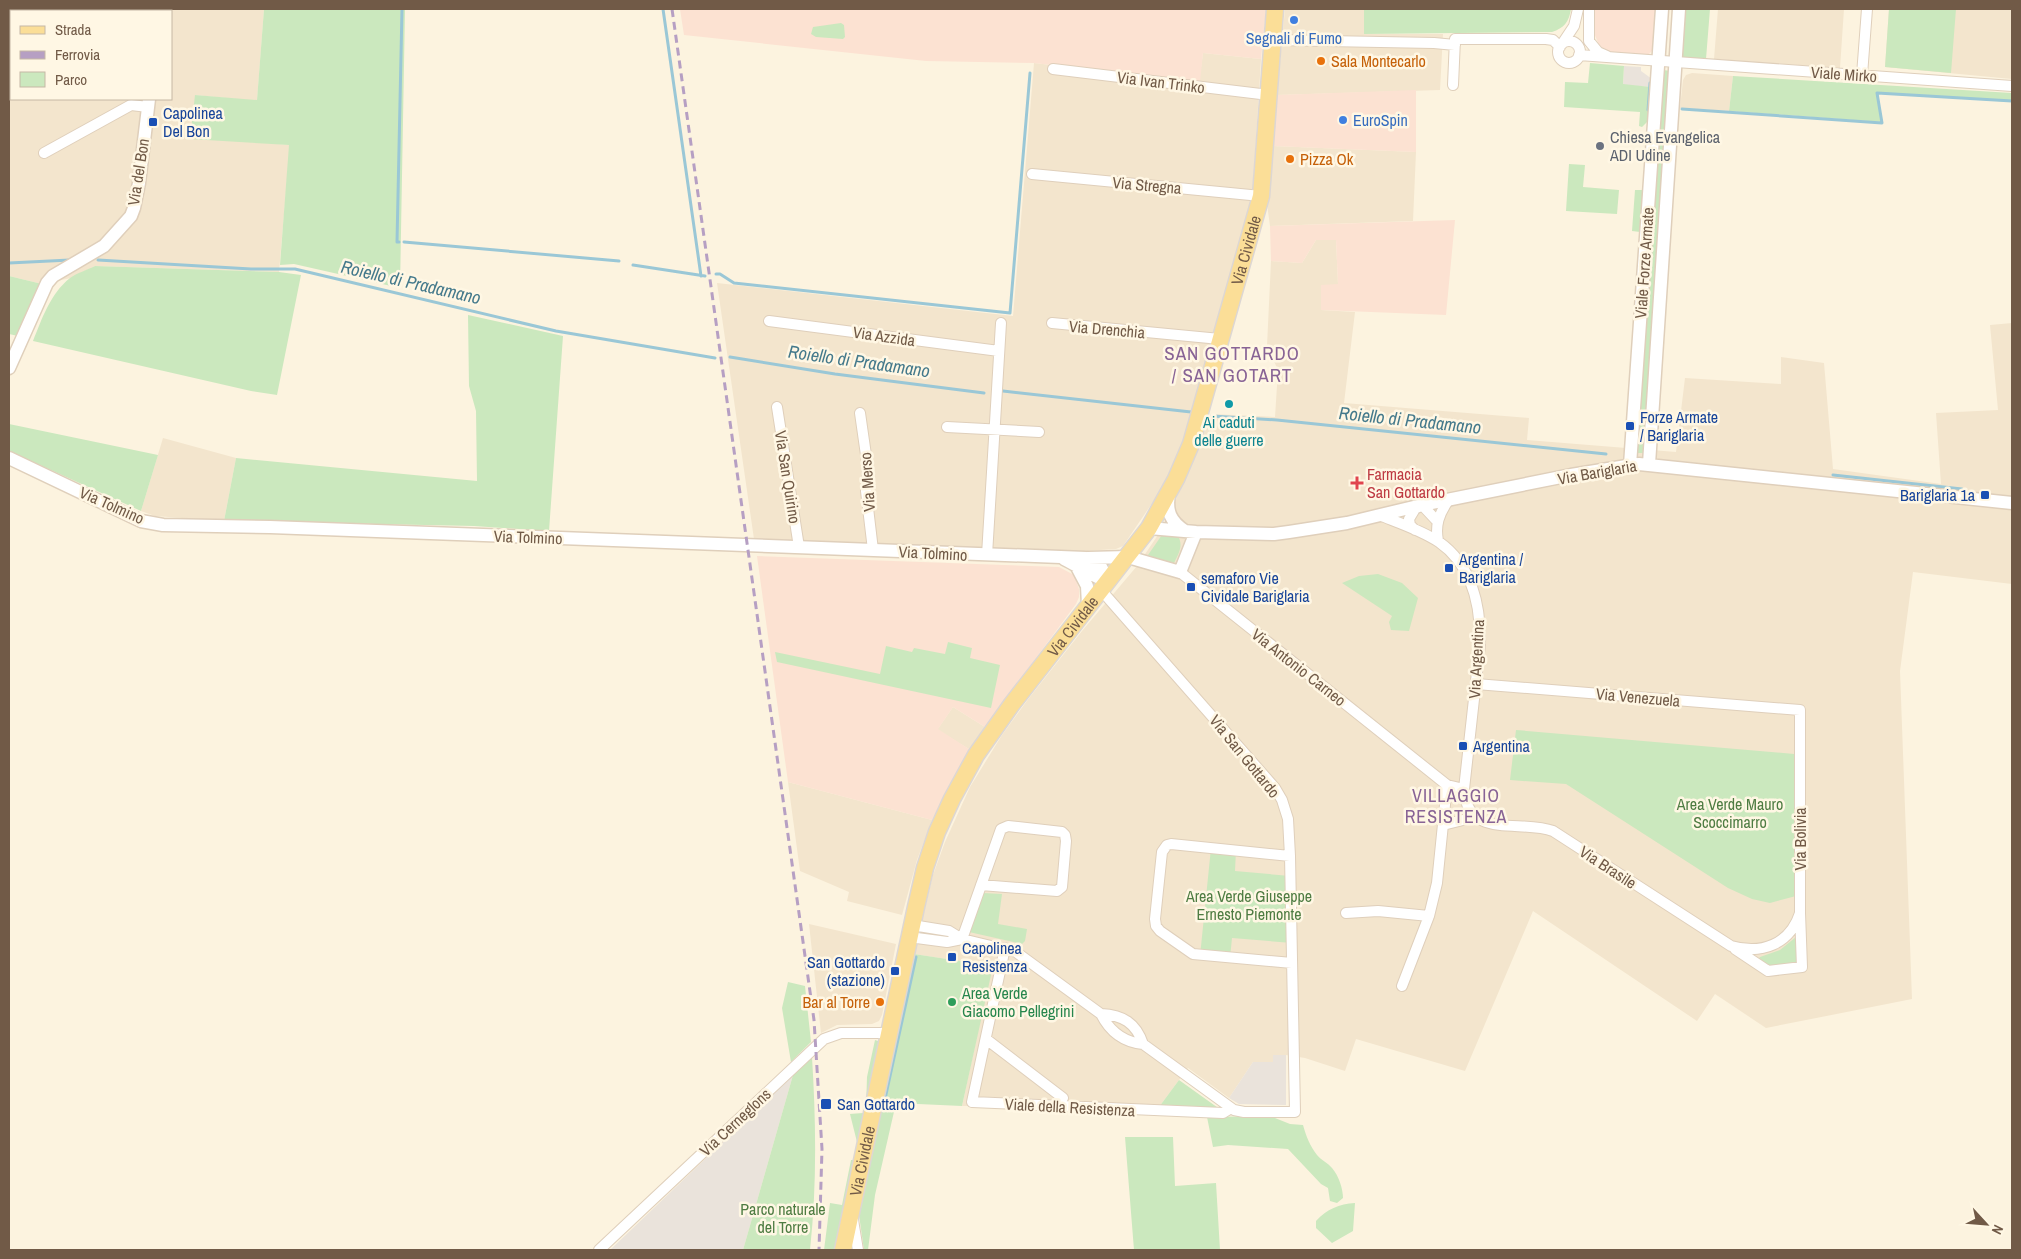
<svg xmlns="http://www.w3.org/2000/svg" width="2021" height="1259" viewBox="0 0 2021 1259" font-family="'Archivo Narrow',sans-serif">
<rect width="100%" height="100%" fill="#fcf3df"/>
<path fill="#f3e5cd" d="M29,9H264L257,101L195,95L254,142L290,145L279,272L95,266L71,278L42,284L9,276V61H11V99H171V11H28Z
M1285,9H1364V34H1443L1440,90L1277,95Z
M1718,9H1844L1840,68L1714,59Z
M1889,9H2012V79L1885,67Z
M1203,53L1261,59L1252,203L1190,426L1178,456L1159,493L1123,546L1116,549L1067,552L754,539L717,283L1013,316L1034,63L1199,82Z
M1692,73L1733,76L1729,111L1680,108L1683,80L1686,75Z
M1273,146L1416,152L1413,221L1270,226L1267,204Z
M1316,240H1336L1338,284L1321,310L1355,312L1344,403L1529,418L1527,440L1676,452L1685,378L1781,384V357L1824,363L1833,469L1941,484L1936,413L1998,410L1990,325L2012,323V584L1913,572L1900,671L1912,999L1766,1028L1715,994L1697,1021L1533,911L1465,1071L1356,1039L1345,1071L1305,1058L1286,1055H1273V1062H1253L1229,1098L1188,1068L1159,1107L962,1106L992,966L914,954L933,875L945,842L970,787L1002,735L1029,698L1082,631L1137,566L1160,532L1187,476L1211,414L1275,417L1278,370L1267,346L1271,261L1302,263Z
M163,438L236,458L224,521L155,516L141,511Z
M953,707L985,727L969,749L937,730Z
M788,782L932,820L917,860L902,915L847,901L849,892L800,871Z
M809,924L896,944L882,1015L879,1021L872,1024L837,1025L821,1033Z"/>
<path fill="#fce2d2" d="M680,9H1266L1261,59L1203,53L1200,82L1034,63L926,61L684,35Z
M1595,9H1657L1653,50L1649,54L1637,55L1614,54L1603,49L1599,45L1594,33Z
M1416,90V152L1273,146L1277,95Z
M1455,220L1446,315L1321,310V285L1338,284L1336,240H1316L1302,263L1271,261L1270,226Z
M757,556L1059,567L1074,575L1079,589V597L1076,604L985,727L953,707L938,729L969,749L932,820L788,782Z"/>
<path fill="#eae3db" d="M1624,66L1641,67V71L1652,79L1651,87L1623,85Z
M1273,1055H1286V1105L1239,1104L1229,1098L1253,1062H1273Z
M793,1075L743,1250H610Z"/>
<path fill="#cbe8be" d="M264,9H405L400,288L294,264L280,265L289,145L190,139L195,95L257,100Z
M1364,9H1571C1569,22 1564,28 1552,32L1364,34Z
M1685,9H1710L1706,59L1682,57Z
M1889,9H1956L1951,73L1885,67Z
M841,23L844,25L845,37L843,39L816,37L811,34L813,27Z
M1590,63L1624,66L1623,84L1651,87L1648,121L1642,127L1639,126L1640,112L1564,107L1565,82L1588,83Z
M1663,70L1671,71L1644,453H1636Z
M1733,76L2012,93V102L1877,93L1881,122L1729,111Z
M1569,164L1585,165L1583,187L1619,190L1617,214L1566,211Z
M1635,190H1643L1640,232L1632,231Z
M95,266L279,272L301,275L277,395L251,391L33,341C42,319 50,294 70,278C77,273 87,270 95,266Z
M9,276L42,284L18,336L9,334Z
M468,315L563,336L549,531L474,526L224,521L236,458L477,481L476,411L469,386Z
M9,424L158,455L141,511L9,451Z
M1164,532L1178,536C1184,546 1178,555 1173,565L1148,555Z
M1378,574L1402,583L1418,598L1409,631L1391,630L1389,622L1392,616L1342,583L1359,576Z
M948,642L972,648L970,658L1000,665L991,708L777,662L775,652L880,674L886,646L912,652L914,648L945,654Z
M1516,730L1794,754L1796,896L1770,903L1752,899L1728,888L1566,784L1510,780Z
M1211,848L1236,850L1235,871L1290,876L1292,943L1232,938L1230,958L1200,956Z
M983,893L1002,894L998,924L1027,929L1025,941L1022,944L969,932Z
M1796,937L1800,964L1769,966L1758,960L1760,957L1780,950Z
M914,954L993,966L962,1106L896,1103L875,1195L868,1250H864L859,1215L860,1202Z
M788,982L805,986L811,1042L791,1062L782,1008Z
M875,1040L878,1041L880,1047L861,1139L857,1142L850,1114L863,1113L866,1109L867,1077Z
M812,1057C816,1121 817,1186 810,1250H743L793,1075Z
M1179,1080L1221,1110L1159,1107Z
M1270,1116L1290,1124L1303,1125C1306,1136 1310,1146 1317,1155C1321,1160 1328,1163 1332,1168C1339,1176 1343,1189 1343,1198L1337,1203L1330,1201L1328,1188L1321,1184L1288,1149L1228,1145L1213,1147L1207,1117Z
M1125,1137H1173L1175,1186L1216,1183L1220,1250H1134Z
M851,1160H856L837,1250H824L830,1203L842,1205Z
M1355,1203L1353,1231L1332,1243L1316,1228V1221C1327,1209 1339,1204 1355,1203Z"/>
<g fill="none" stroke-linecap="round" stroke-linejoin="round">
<path stroke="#9ac7d6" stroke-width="3" d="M663,9L701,276
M1682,109L1882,123L1877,93L2012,101
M1648,110L1650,83
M399,242H397L402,9
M404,242L619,261
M98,260L251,269H295L556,331L715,358
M9,263L70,260
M633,265L705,276
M716,274H720L734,283L1010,313L1030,73
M730,357L835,374L984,393
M1003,391L1191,412
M1212,416L1277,420L1606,454
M1833,475L1962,489
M885,1099L916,957"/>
<g stroke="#dfcfbb" stroke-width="12">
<path id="minor" d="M1589,9V41L1598,52L1607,56
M1273,40L1434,43L1455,45
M1558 52a11 11 0 1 1 22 0a11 11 0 1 1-22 0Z
M1562,44L1574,26L1578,9
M1579,55L2012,86
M1053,69L1269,95
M1862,75L1867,9
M1453,85L1455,39H1546L1553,40L1560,47
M44,153L131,105L148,107
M1032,174L1261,196
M769,321L999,351
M1052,323L1220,339
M777,407L799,547
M860,413L868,469L866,491L873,550
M947,427L1039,432
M1379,515C1399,523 1421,530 1439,542C1472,565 1481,606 1480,645L1464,789C1467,840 1520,819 1553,831L1731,946C1762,955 1790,944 1800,913
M1415,530L1410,525L1409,519L1415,509L1422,505L1437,521
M1438,541C1435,525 1439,514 1448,501
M987,555L1001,323
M1180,572L1447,785L1464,789
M1476,684L1800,710V913L1802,967L1768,971L1735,949
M1443,825L1475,817
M1290,856L1171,844L1167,845L1162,852L1155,919L1156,926L1160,931L1193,954L1292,963
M1346,913L1378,911L1429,916
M912,925L949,931L962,939L1016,952L1101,1014C1110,1032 1123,1042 1143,1044L1234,1110L1244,1112H1295L1290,856L1288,819L1282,800L1275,788L1101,590
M909,937L947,942L962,939
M962,939L1001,829L1008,826L1062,832L1065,835L1066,841L1062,887L1057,891L981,885
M1005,948L972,1102L1223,1113L1231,1108
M1402,986L1429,916L1437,883L1447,785
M1101,1014C1123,1015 1136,1023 1143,1044
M986,1039L1063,1098
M853,1220L858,1250
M599,1250L824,1039L841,1033H889"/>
</g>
<g stroke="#dfcfbb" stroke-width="15">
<path id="tertiary" d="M159,11V9
M9,368L47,283L53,276L104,246L131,216L134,208L139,183L149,99
M9,458L141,521L163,525L270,527L1086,558L1101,567L1108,581
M1649,464L1679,9
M1630,465L1662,9
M1169,493C1166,511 1170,521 1185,531
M1149,528L1196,532L1274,534L1289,532L1347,523L1422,505L1571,475L1639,464L2012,503
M1088,558L1128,557L1180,572L1196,532
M1064,559C1079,566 1092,577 1108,581
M1077,567L1087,586L1088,605"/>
</g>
<g stroke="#ddd7d3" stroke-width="19">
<g id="primary">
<path id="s1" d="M843,1250L916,907L925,868L937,832L952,799L976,755L1012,704L1149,528L1176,479L1191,444L1261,196L1275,9"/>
</g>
</g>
<use href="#minor" stroke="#fff" stroke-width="10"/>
<use href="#tertiary" stroke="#fff" stroke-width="12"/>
<use href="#primary" stroke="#fbde97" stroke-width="16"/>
<path stroke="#b69fc3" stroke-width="3" stroke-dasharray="8 5" stroke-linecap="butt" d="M672,9L814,1020L822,1149L819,1250"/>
</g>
<g fill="#3f7fe0" stroke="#fff7e4" stroke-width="2">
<circle cx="1294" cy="20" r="5"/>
<circle cx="1343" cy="120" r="5"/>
</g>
<g fill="#e8710a" stroke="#fff7e4" stroke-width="2">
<circle cx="1321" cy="61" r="5"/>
<circle cx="1290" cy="159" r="5"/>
<circle cx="880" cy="1002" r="5"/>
</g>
<g fill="#1a4fb4" stroke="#fff7e4" stroke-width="2">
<rect x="148" y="117" width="10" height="10" rx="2.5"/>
<rect x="1625" y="421" width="10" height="10" rx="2.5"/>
<rect x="1980" y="490" width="10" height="10" rx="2.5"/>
<rect x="1444" y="563" width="10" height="10" rx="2.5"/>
<rect x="1186" y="582" width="10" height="10" rx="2.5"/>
<rect x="1458" y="741" width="10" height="10" rx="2.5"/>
<rect x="947" y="952" width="10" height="10" rx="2.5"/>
<rect x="890" y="966" width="10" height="10" rx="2.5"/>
<rect x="820" y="1098" width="12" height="12" rx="2.5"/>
</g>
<circle fill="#6b7280" stroke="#fff7e4" stroke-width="2" cx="1600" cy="146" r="5"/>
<circle fill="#0f9aa8" stroke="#fff7e4" stroke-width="2" cx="1229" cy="404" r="5"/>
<path fill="#e0444e" stroke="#fff7e4" stroke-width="2" d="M1354.5 475.5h5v5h5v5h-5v5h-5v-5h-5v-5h5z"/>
<circle fill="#2e9e5b" stroke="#fff7e4" stroke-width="2" cx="952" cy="1002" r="5"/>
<g text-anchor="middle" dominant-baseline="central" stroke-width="5" stroke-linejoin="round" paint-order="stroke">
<g font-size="16" fill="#366cbe" stroke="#fff7e4">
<text x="1294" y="38">Segnali di Fumo</text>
<text x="1353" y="120" text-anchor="start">EuroSpin</text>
</g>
<g font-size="16" fill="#c56008" stroke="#fff7e4" text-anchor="start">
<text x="1331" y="61">Sala Montecarlo</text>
<text x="1300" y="159">Pizza Ok</text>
<text x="870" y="1002" text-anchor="end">Bar al Torre</text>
</g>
<g font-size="16" fill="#715a47" stroke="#fff7e4">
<text transform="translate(1844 74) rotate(4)">Viale Mirko</text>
<text transform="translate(1161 82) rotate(7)">Via Ivan Trinko</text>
<text transform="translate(138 172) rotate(-81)">Via del Bon</text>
<text transform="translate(1147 185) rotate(5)">Via Stregna</text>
<text stroke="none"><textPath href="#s1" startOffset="1096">Via Cividale</textPath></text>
<text transform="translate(1644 263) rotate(-86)">Viale Forze Armate</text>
<text transform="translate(1107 329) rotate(5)">Via Drenchia</text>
<text transform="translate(884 336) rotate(8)">Via Azzida</text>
<text transform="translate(1597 472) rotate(-10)">Via Bariglaria</text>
<text transform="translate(788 477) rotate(81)">Via San Quirino</text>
<text transform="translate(867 482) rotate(-94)">Via Merso</text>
<text transform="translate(112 505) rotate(24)">Via Tolmino</text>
<text transform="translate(528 537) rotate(2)">Via Tolmino</text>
<text transform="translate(933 553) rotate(3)">Via Tolmino</text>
<text stroke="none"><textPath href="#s1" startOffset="676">Via Cividale</textPath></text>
<text transform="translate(1476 659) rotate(-87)">Via Argentina</text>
<text transform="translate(1299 667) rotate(38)">Via Antonio Carneo</text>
<text transform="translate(1638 697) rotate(5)">Via Venezuela</text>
<text transform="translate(1245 756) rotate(51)">Via San Gottardo</text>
<text transform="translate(1800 839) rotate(-90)">Via Bolivia</text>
<text transform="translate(1608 867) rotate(33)">Via Brasile</text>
<text transform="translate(1070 1107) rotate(3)">Viale della Resistenza</text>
<text transform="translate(735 1122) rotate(-43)">Via Cerneglons</text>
<text stroke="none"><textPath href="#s1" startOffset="91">Via Cividale</textPath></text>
</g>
<g font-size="16" fill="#164399" stroke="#fff7e4" text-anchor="start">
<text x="163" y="113">Capolinea<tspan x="163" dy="18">Del Bon</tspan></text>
<text x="1640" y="417">Forze Armate<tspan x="1640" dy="18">/ Bariglaria</tspan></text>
<text x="1975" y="495" text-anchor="end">Bariglaria 1a</text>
<text x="1459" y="559">Argentina /<tspan x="1459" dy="18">Bariglaria</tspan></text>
<text x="1201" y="578">semaforo Vie<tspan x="1201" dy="18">Cividale Bariglaria</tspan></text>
<text x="1473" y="746">Argentina</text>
<text x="962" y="948">Capolinea<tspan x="962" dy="18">Resistenza</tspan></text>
<text x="885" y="962" text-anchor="end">San Gottardo<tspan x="885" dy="18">(stazione)</tspan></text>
<text x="837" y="1104">San Gottardo</text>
</g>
<g font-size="16" fill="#5b616d" stroke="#fff7e4" text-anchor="start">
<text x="1610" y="137">Chiesa Evangelica<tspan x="1610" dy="18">ADI Udine</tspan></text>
</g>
<g font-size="16" fill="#0d838f" stroke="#fff7e4">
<text x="1229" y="422">Ai caduti<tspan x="1229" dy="18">delle guerre</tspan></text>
</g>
<g font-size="16" fill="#be3a42" stroke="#fff7e4" text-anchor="start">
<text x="1367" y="474">Farmacia<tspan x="1367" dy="18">San Gottardo</tspan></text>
</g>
<g font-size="16" fill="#4e7c42" stroke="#fff7e4">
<text x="1730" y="804">Area Verde Mauro<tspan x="1730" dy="18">Scoccimarro</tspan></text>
<text x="1249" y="896">Area Verde Giuseppe<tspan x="1249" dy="18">Ernesto Piemonte</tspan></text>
<text x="783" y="1209">Parco naturale<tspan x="783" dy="18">del Torre</tspan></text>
</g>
<g font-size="16" fill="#27864d" stroke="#fff7e4" text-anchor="start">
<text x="962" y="993">Area Verde<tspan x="962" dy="18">Giacomo Pellegrini</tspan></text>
</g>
<g font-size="18" font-style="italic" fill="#44798b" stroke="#fff7e4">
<text transform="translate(411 282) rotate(13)">Roiello di Pradamano</text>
<text transform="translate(859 361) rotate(8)">Roiello di Pradamano</text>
<text transform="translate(1410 420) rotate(6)">Roiello di Pradamano</text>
</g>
<g font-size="18" letter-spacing="1" fill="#886395" stroke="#fff7e4">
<text x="1456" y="795">VILLAGGIO<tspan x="1456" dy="21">RESISTENZA</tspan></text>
</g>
<g font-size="19" letter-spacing="1" fill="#886395" stroke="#fff7e4">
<text x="1232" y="353">SAN GOTTARDO<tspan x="1232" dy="22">/ SAN GOTART</tspan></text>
</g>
</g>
<rect width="2021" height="1259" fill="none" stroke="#715a47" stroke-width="20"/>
<rect x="10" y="10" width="162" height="90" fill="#fff7e4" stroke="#c6b8a5"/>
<rect x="20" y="26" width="25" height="8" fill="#fbde97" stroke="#c6b8a5"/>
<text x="55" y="35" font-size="15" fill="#715a47">Strada</text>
<rect x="20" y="51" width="25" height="8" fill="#b69fc3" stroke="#c6b8a5"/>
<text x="55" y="60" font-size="15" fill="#715a47">Ferrovia</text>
<rect x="20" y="72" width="25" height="15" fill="#cbe8be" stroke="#c6b8a5"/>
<text x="55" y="85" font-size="15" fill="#715a47">Parco</text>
<g transform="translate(1986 1224) rotate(116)" stroke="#fff7e4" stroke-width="4" paint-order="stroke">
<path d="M0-4L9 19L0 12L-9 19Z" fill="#715a47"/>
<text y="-8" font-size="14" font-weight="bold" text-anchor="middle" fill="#715a47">N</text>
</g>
</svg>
